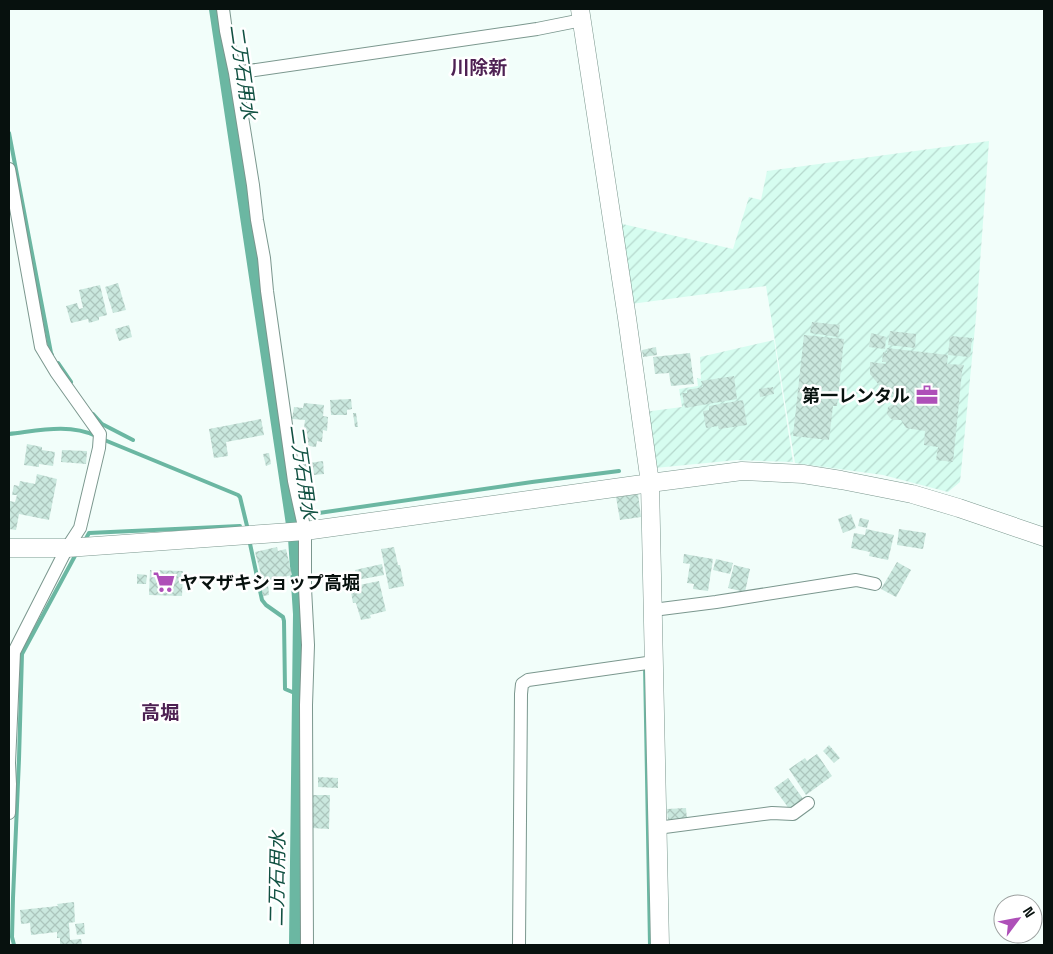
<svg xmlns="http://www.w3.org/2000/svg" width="1053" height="954" viewBox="0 0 1053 954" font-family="'Space Grotesk','Noto Sans JP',sans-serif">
<defs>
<pattern id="industrial-furrows" width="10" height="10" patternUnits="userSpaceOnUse" patternTransform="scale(1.25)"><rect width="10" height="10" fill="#d6fdf0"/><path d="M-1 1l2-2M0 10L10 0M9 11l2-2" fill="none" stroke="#b6d8cd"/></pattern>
<pattern id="building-cross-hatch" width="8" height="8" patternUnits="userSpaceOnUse" patternTransform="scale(1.25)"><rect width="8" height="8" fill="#cae8de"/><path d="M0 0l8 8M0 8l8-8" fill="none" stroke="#acc6bd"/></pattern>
</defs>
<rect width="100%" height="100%" fill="#f2fefa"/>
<path fill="url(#industrial-furrows)" d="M989,141L976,317L960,482L948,492L883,475L795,463L766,286L631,304L618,223L733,249L749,197L761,200L767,171Z
M774,340L793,462L737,460L655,468L644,412L682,407L679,389L698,386L697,378L701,379L700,357Z"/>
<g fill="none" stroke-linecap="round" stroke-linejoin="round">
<path stroke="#6bb7a2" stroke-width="4" d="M9,133L51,353L52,355
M58,363L71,382
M93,414L102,424L133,440
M9,434C37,431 69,423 96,436
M102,439L238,495L240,497L248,530
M305,515L532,482L619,471
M249,539L262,600L266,605L283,617L284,621L285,689L297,694
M84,542L89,533L240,526
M645,665L650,945
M14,945L12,937L13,898L19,759L22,654L76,554"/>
<path stroke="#6bb7a2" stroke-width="12" d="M215,9L294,538L299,614L295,945"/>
</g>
<path fill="url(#building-cross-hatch)" d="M118,283L126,310L113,313L105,287Z
M100,285L107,315L99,317V320L89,323L88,319L71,323L66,306L77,303L79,309L83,308L79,290Z
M812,322L840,325L838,337L810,333Z
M129,325L132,337L119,341L115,329Z
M890,331L916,334L915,348L888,345Z
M871,333L886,337L885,349L869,347Z
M804,335L844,339L837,406H833L829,440L793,436Z
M950,336L972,338L970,357L948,355Z
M656,347L657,355L643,357L642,350Z
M887,348L948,355L947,364L964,365L962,372L953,462L936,460L938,447L924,445L925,431L906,428L901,420H894L890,418L887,414L888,407L891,405L896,404L897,397L882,396L883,390L870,374V362L886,364V362H882L883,352L887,353Z
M690,353L694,384L671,386L669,373L655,374L653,357Z
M734,376L737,399L685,408L682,393H687V390L703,387L701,381Z
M773,387L774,394L760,397L759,389Z
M351,399L352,409L347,410V415H331L330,400Z
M743,400L747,425L719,429L718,426L706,428L703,411L709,410V406Z
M304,403L324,405L323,416L328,417L327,431L323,430L322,442L317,441L316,447L302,445L305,420L292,419L294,407L303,408Z
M353,413H356L358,427H355Z
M261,419L264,435L226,442L228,456L214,458L209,429Z
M27,444L42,447V450L55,452L53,466L39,464V467L24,465Z
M62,450L87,451L86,464L61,462Z
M269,453L271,464L266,466L263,454Z
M323,461L324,474L303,476L302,464Z
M37,474L57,479L49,520L19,514L16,530L9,529V501L15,502L17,495H12L14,485L19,486L20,481L35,484Z
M638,494L641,517L620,520L616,497Z
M851,514L856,528L843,533L838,519Z
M860,518L869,520L867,528L858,526Z
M866,529L894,535L888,560L869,556L870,552L851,548L854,533L865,535Z
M899,529L926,533L923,549L897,545Z
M277,547L278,551L286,549L292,575L263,582L255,552Z
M394,547L398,565H400L404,586L389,589L381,549Z
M684,554L713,559L708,591L693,589L694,584L687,583L690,564L683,563Z
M716,559L733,563L730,574L713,570Z
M897,562L911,570L896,597L881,589Z
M382,564L384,575L357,580L355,570Z
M734,565L750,569L745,592L728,588Z
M150,570L183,571L182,596L149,595Z
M137,574L147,575L146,584H137Z
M379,581L386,611L370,615L371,618L361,620L356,603H353L350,587Z
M268,585L269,595L263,596L261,586Z
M829,745L840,758L834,763L823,751Z
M817,754L832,776L806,795L789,769L805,758L807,761Z
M318,777L338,778V788L318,787Z
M788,778L804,800L790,810L774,788Z
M313,795H330L329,829L312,828Z
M686,808L687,820L668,821L667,809Z
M74,902L75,922L69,923L70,940L81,939L82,945H60V938H57V932L31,935L30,923L21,924L20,910L58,906L57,904Z
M84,923L85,934L77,935L75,924Z"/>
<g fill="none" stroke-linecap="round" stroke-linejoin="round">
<g stroke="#7b978e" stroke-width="14">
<path id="street" d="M223,9L226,31L235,73L253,185L257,220L264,258L267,291L294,481L305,531V588L308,645L306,705L307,945
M235,73L537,29L582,20
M9,169L41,347L56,372L100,434L99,448L80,528L67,548L14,652L9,763L10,784L9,813
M653,610L716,602L856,580L875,584
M657,828L772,813L793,814L808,803
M519,945L521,694L522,684L528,680L654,662"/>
</g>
<g stroke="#7b978e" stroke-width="19">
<path id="secondary" d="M580,9L627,318L650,483L660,945
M9,548H67L305,531L650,483L742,471L803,474L841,480L912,494L959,508L1044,537"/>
</g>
<use href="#street" stroke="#fff" stroke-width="12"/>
<use href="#secondary" stroke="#fff" stroke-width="18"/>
</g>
<defs>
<g id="office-bare" transform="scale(1.725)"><path d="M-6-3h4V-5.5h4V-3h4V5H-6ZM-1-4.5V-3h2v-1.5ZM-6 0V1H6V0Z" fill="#ae4fb8" stroke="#fff" stroke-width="2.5" paint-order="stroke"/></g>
<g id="supermarket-bare" transform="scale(1.725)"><path d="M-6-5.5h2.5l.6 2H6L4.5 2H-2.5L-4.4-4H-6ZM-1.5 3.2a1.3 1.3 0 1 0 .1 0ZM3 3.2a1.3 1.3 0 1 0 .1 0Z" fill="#ae4fb8" stroke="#fff" stroke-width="2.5" paint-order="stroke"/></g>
</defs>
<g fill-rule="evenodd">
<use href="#office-bare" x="927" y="395"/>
<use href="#supermarket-bare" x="164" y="582"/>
</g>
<g text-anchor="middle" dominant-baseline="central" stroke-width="5" stroke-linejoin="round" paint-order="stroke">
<g font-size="18" font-weight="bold" fill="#07110e" stroke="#fff" text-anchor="end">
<text x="910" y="395">第一レンタル</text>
<text x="180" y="582" text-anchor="start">ヤマザキショップ高堀</text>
</g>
<g font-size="19" font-weight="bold" fill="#4e2153" stroke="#fff">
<text x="479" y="67">川除新</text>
<text x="160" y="712">高堀</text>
</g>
<g font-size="19" font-style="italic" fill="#115142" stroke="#fff">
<text transform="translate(243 72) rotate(82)">二万石用水</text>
<text transform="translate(303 472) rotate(82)">二万石用水</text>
<text transform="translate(277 879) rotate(-89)">二万石用水</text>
</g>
</g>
<rect width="1053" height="954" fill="none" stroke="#07110e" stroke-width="20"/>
<g transform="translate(1018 919) rotate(58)"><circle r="24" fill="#ffffff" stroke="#9ca09f"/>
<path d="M0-4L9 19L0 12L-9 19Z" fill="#ae4fb8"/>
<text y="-8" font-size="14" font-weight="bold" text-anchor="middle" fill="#07110e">N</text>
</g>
</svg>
